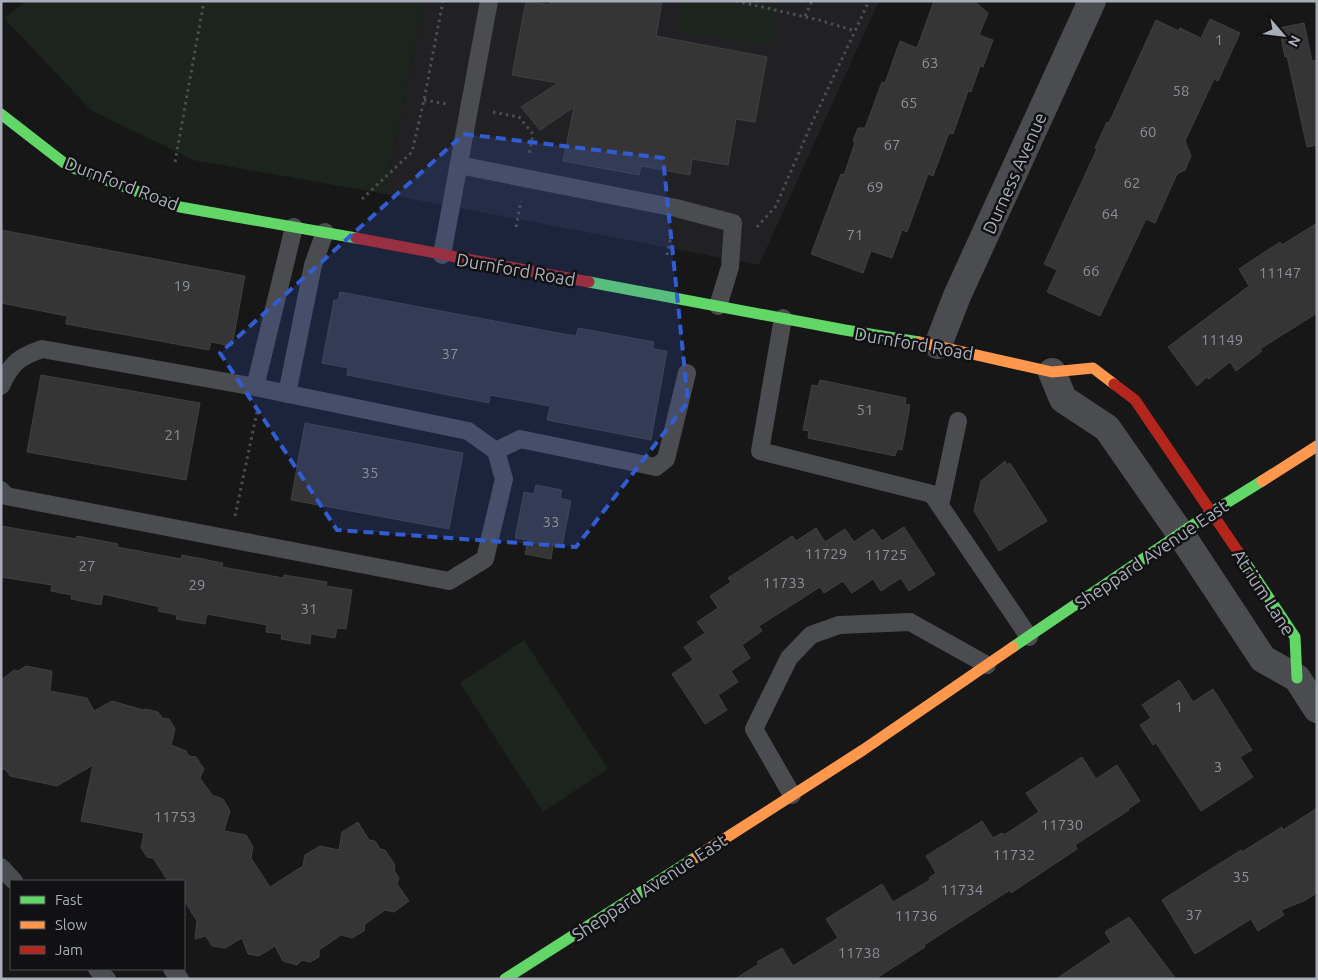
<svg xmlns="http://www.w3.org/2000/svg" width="1318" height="980" viewBox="0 0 1318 980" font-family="Ubuntu,sans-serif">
<rect width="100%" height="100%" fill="#171717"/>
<path fill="#212123" d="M424,1H879L759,265L385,194Z"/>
<path fill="#1d241e" d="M26,1H424L385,194L193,160L91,110L4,18Z
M680,1H777L771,46L676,31Z
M524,640L608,769L543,812L460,683Z"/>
<path fill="#353536" stroke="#3f4043" d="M526,1L550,5L551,1H662L656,36L767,57L755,122L736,119L728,165L692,159L690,175L641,166L639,175L563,161L574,107L540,130L521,107L558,83L512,75Z
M934,1H974L988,13L979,35L993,40L983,67L980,66L971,92L968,91L953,134L949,133L933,176L928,174L907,232L902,230L892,258L871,251L863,273L811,254L841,174L844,175L855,143L853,141L858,128H865L882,82L885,83L900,41L917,48Z
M1210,19L1240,33L1218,81L1214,79L1185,141L1191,156L1185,170L1177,174L1155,223L1146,219L1100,316L1047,292L1057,270L1044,264L1097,149L1095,148L1107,122L1109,123L1156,20L1179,31L1180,28L1201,38Z
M1304,23L1312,61L1317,60V145L1307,147L1287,56L1285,57L1279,28Z
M1317,223V313L1260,349L1262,351L1236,371L1230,362L1209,379L1207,377L1197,386L1168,347L1249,286L1239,269L1280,242L1282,245Z
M1,230L245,276L232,346L211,342L209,350L66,324L67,316L1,303Z
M340,292L564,334L576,336L578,328L654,342L653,349L667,351L651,440L547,420L550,406L490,395L489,403L347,375L348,368L322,363L334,300H338Z
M41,375L200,403L186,480L27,452Z
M820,380L906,398L905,404L910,405L902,450L897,449L895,456L808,438L809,431L803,430L812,385L818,386Z
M305,423L463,453L449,529L291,500Z
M1005,461L1007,465L1010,463L1047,521L999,551L974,511L981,481Z
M536,485L562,490L560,498L571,501L562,547L553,546L551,559L525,554L528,540L515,538L524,492L534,494Z
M1,526L76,539L77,536L118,544L117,547L181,559L182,555L223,563L222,567L261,574L283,578L284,575L327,582L326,586L352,590L346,629L337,628L335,638L311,634L310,644L281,639L282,634L266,632L267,625L207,614L205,624L176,619L177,615L158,611L160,607L103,594L101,605L71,599L72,595L51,591L52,585L1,577Z
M904,527L935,574L909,591L901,578L881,591L873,579L852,593L843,581L824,593L820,587L759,626L762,631L742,645L750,658L731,671L738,682L718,695L727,710L705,724L672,674L693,660L684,647L705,633L697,622L718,608L710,596L731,582L728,578L792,536L796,541L816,528L825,542L845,529L854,542L873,529L882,541Z
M26,666L52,671L50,691L87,698L94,711L112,701L143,710L145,709L158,712L162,718L169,719L175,729L171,745L186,751L189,756L196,757L204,769L200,778L212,795L223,799L230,811L224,831L246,835L253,847L251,858L270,887L303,866L305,855L320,846L339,850L342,832L358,822L369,840L375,841L380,849L385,850L395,865L394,870L399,878L397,884L409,901L394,912L385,910L365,924L364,931L352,938L341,935L319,950V957L310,962L302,960L297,965L283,961L275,946L259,956L248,954L242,938L225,948L212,946L206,936L195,939L197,921L184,900V881H168L153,858L147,857L141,848L144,833L81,821L93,765L57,786L10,776L6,770L1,768V680L14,670L18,671Z
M1179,680L1193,702L1213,689L1252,750L1240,757L1253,777L1201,811L1156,743L1153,745L1140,725L1151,718L1142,705Z
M1082,757L1096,779L1117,765L1140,801L1128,809L1129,810L1075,845L1077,849L1011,893L1010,890L924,945L925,947L875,979H735L759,964L757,962L782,948L793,966L838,938L826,919L882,884L893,902L930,880L929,878L936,873L926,856L982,821L993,838L1002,833L1004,835L1039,812L1026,793Z
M1317,808V893L1304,901L1281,910L1284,915L1258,931L1251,919L1195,954L1162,900L1241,850L1242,852L1282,827L1283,830Z
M1129,917L1176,979H1056L1111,942L1105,932Z"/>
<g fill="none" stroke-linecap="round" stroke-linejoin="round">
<path stroke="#4d4e52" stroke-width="3" stroke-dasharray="2.5 4" stroke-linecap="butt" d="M736,1L819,20L855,31
M805,16L812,1
M424,100L447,104
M493,112L519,117L533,134L529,155
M175,162L204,1
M362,199L412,152L424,100L443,1
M516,227L521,201
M757,227L776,206L810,127L869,1
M667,255L672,232
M235,516L257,412"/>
<path stroke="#4b4c50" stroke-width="18" d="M459,165L676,208L733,223L730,267L718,306
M442,255L489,1
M783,318L760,451L932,494L1029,637
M1,386C11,363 19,357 42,349L255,387L468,431L496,451L504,479L485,559L449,581L6,496L1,490
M255,387L294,227
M287,394L313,265L325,232
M496,451L520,439L656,467L666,459L687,373
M940,506L958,421
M792,795L754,729L789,658L811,635L839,625L910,622L987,665
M1,867L14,881
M97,969L107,979
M172,969L180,979"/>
<path stroke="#4b4c50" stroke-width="28" d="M938,345L957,296L1092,1
M1052,372L1063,399L1107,428L1180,533L1263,659L1297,678L1317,709"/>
<path stroke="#63d668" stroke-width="11" d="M1,114L68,166L180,207L356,238
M589,282L845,330L919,342
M1239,553L1295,637L1297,678
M1013,647L1212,512L1262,481
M505,979L696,857"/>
<path stroke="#ff974d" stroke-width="11" d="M919,342L1052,372L1093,368L1114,384
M1262,481L1317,446
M696,857L863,750L1013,647"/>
<path stroke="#b3261e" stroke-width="11" d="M356,238L589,282
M1114,384L1135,400L1239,553"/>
</g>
<path fill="#325cd3" fill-opacity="0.2" stroke="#325cd3" stroke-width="4" stroke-dasharray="10 6" stroke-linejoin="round" d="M464,134L663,158L688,402L576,547L337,530L220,353Z"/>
<g text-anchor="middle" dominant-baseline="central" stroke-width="5" stroke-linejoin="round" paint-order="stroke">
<g font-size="15" fill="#8b8f98">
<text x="1219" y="39">1</text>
<text x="930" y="62">63</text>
<text x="1181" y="90">58</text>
<text x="909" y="102">65</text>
<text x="1148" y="131">60</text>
<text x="892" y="144">67</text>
<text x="1132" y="182">62</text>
<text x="875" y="186">69</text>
<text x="1110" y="213">64</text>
<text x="855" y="234">71</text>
<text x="1091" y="270">66</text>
<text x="1280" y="272">11147</text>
<text x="182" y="285">19</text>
<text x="1222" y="339">11149</text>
<text x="450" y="353">37</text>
<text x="865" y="409">51</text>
<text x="173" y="434">21</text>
<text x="370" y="472">35</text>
<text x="551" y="521">33</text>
<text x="826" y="553">11729</text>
<text x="886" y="554">11725</text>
<text x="87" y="565">27</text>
<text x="784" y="582">11733</text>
<text x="197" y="584">29</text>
<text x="309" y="608">31</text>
<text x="1179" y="706">1</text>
<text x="1218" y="766">3</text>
<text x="175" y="816">11753</text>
<text x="1062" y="824">11730</text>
<text x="1014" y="854">11732</text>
<text x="1241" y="876">35</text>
<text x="962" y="889">11734</text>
<text x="1194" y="914">37</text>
<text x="916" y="915">11736</text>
<text x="859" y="952">11738</text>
</g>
<g font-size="18" fill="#a8adb8" stroke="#111113">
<text transform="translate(1014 173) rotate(-66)">Durness Avenue</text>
<text transform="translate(122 183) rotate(21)">Durnford Road</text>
<text transform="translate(516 269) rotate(10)">Durnford Road</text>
<text transform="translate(914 343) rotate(10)">Durnford Road</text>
<text transform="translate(1151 554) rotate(-34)">Sheppard Avenue East</text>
<text transform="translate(1264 592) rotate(57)">Atrium Lane</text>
<text transform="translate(649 887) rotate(-33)">Sheppard Avenue East</text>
</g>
</g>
<rect width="1318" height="980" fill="none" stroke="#a8adb8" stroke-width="5"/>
<rect x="10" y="880" width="175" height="90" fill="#111113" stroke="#4d4f55"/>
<rect x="20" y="896" width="25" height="8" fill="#63d668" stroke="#4d4f55"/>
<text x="55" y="905" font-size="15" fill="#a8adb8">Fast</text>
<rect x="20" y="921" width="25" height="8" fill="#ff974d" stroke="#4d4f55"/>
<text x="55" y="930" font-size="15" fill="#a8adb8">Slow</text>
<rect x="20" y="946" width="25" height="8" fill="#b3261e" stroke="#4d4f55"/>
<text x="55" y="955" font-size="15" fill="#a8adb8">Jam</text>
<g transform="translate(1283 35) rotate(118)" stroke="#111113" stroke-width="4" paint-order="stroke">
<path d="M0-4L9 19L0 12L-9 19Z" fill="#a8adb8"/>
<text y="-8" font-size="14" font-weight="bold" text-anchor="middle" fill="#a8adb8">N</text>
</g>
</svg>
